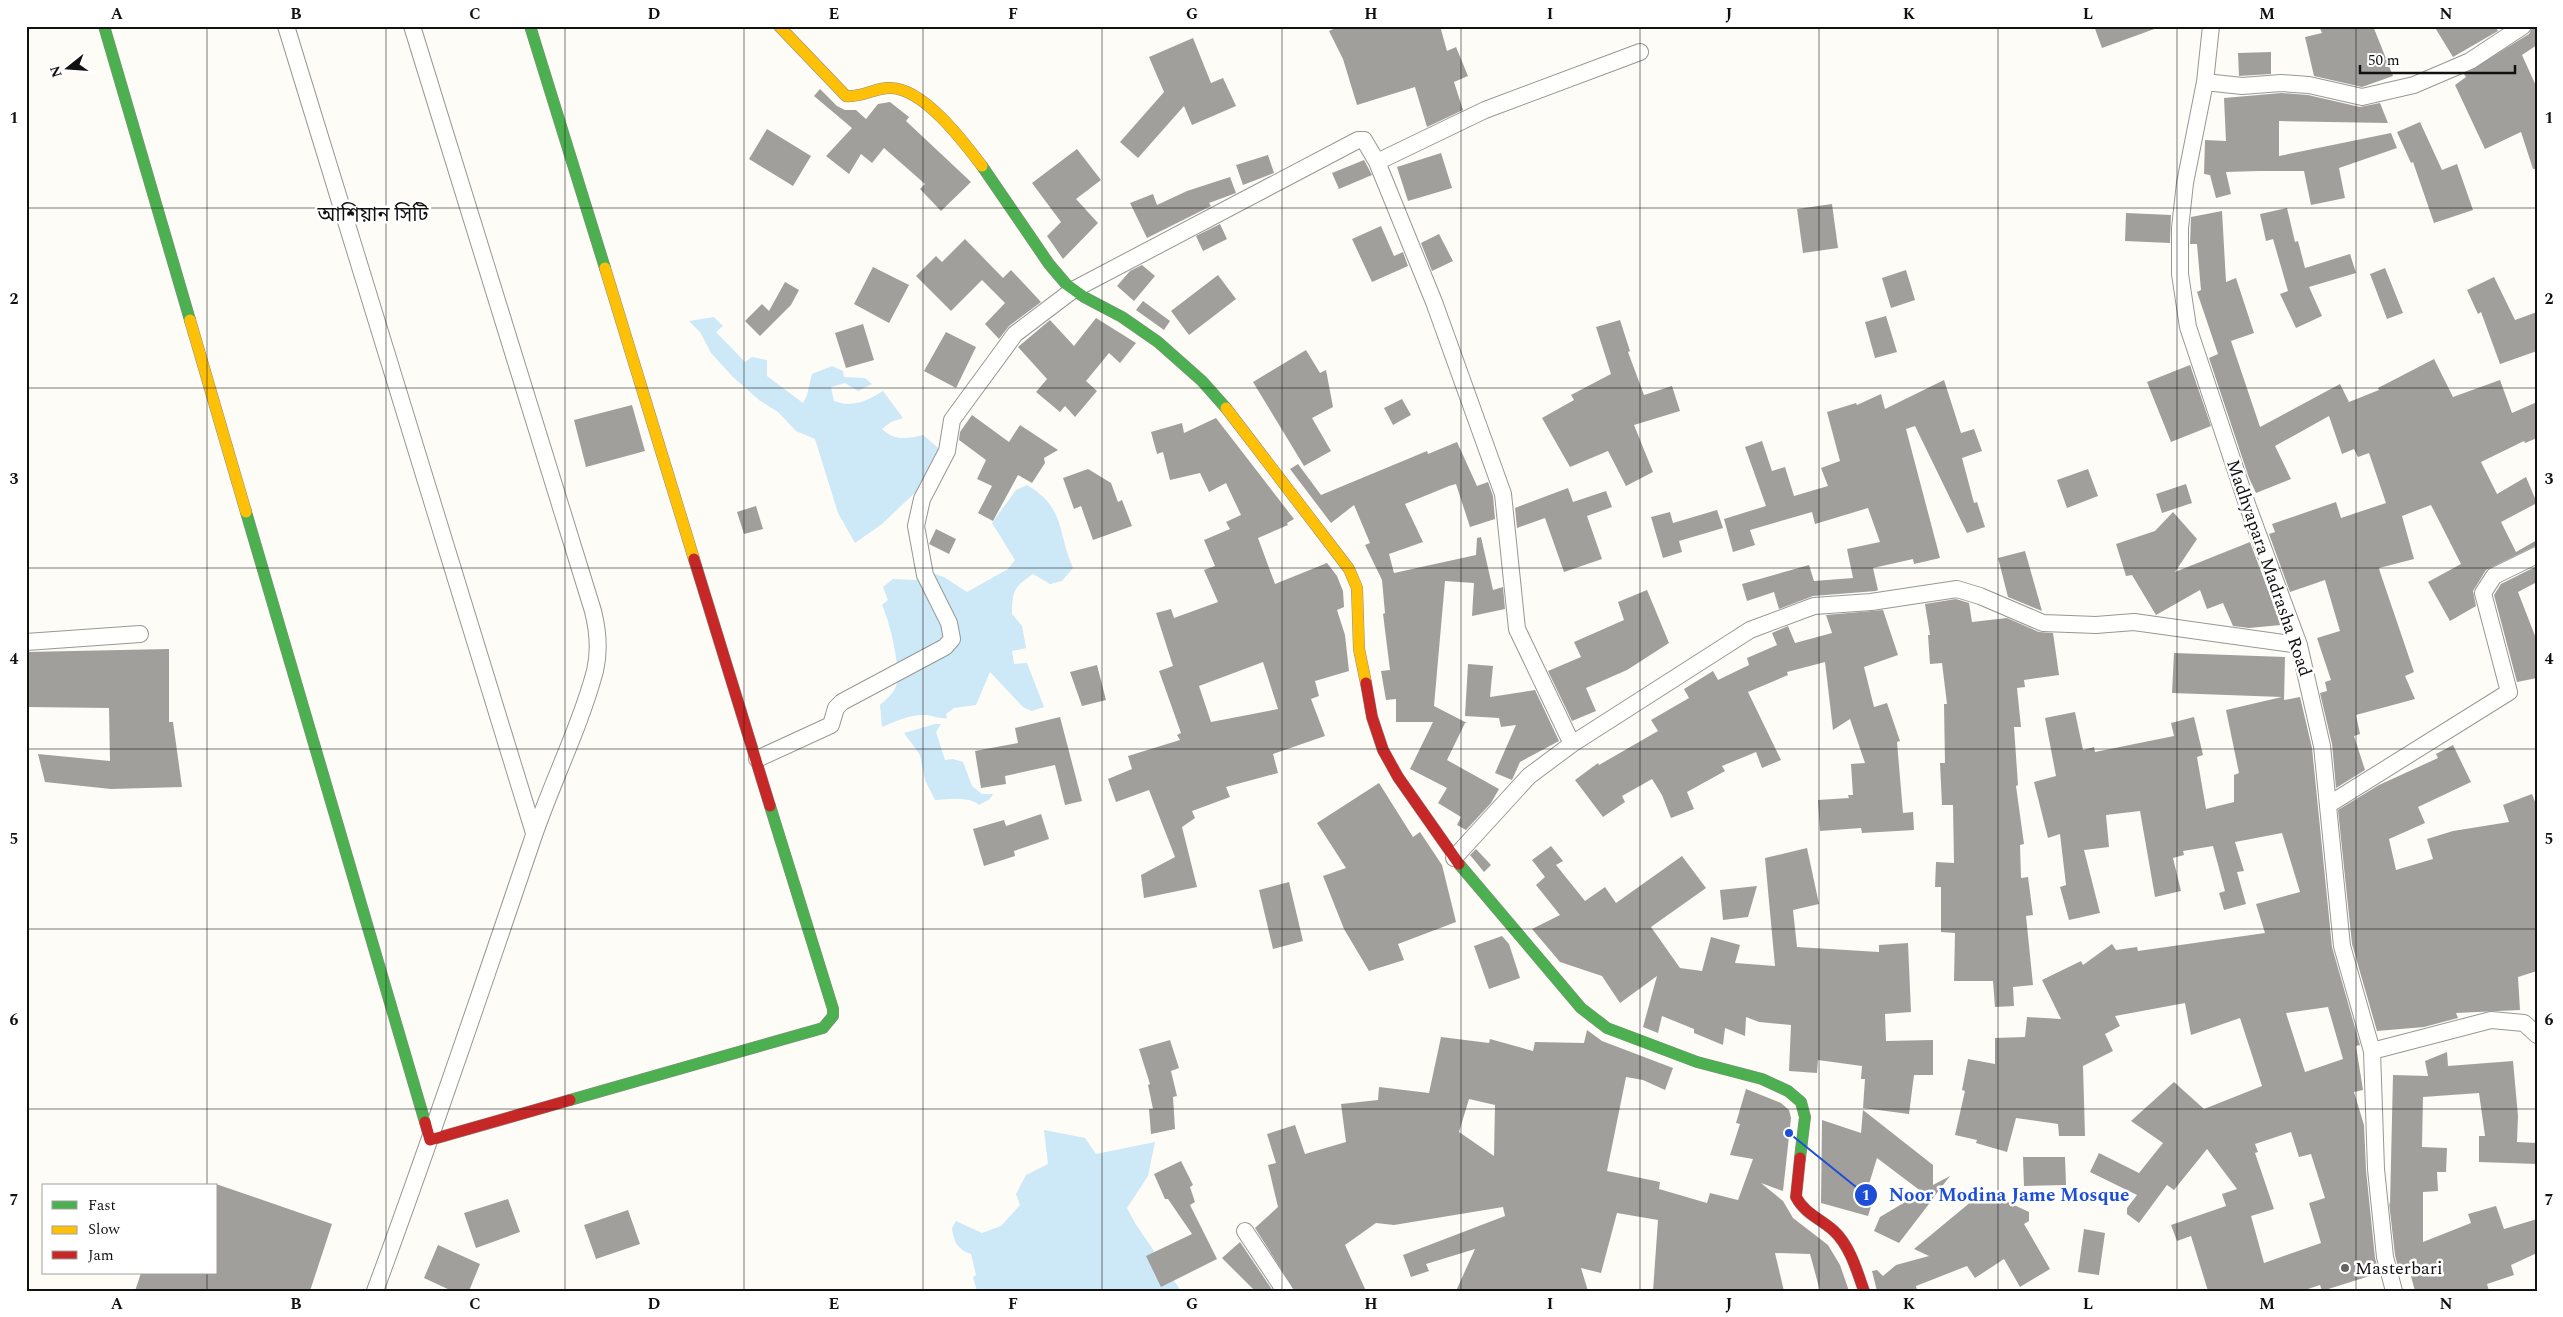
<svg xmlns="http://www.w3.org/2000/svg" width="2563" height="1317" viewBox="0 0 2563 1317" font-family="Spectral,'Noto Sans Bengali',serif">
<rect width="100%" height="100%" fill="#fdfcf7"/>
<path fill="#cde8f7" d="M714,317L723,326L716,332L745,362L752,357L767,360V376L803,403L807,395L812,374L832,366L843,371L844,377L865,378L872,384L858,391L845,383L831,387L834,401C853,408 867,401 883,391L903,418L891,422L882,429C894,441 907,439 923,435L943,452L924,484L882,524L855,543L838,513L815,439L796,431L778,412L759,400L733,377L711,353L700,332L689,321Z
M1027,485C1066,508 1057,532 1073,568L1062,581L1050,584L1033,574C1014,587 1012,591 1012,614L1022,626L1026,648L1012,651L1014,664L1027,663L1044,707L1032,711L1023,707L990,672L976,705L954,708L946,714L947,718C939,719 934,716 927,715C911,714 896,721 882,727L880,705C887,699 895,692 897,683C900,665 890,622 882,605L888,600L883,587L893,579L916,580L932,573L944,577L967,592L1008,569L1015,560L992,523L1016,490Z
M935,724H941L936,732L945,760L953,759L963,762L972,786L982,794H993L990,799L979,805C970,796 947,799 935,800L925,780L920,755L904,733Z
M1044,1130L1085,1138L1096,1154L1155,1142L1148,1176L1127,1208L1135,1223L1181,1291H977L973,1277L976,1275L971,1254C957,1249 954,1242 952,1228L956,1221L982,1233L1001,1226L1020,1205L1016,1194L1026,1175L1048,1164Z"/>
<path fill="#a19f9c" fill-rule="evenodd" d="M1340,26H1440L1447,51L1456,47L1468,76L1454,82L1463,110L1427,127L1415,87L1357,105L1343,59L1329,31Z
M2094,26H2157V28L2102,48Z
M2319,26H2373L2393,76L2362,87L2314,76L2305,37L2322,33Z
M2434,26H2495L2498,31L2453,57Z
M2533,26H2537V45L2522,55L2537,88V169H2533L2521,132L2485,149L2455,85L2466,77L2464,74L2529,34Z
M1193,38L1211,83L1223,78L1236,106L1192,125L1184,106L1138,158L1120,142L1164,92L1149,57Z
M2271,52V74L2239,76L2238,53Z
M820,89L837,106L845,110H856L866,119L878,104L890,102L909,117L906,121L971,182L941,211L920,189L925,184L884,148L872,163L861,154L849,174L826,156L852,128L814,96Z
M2281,93L2308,95L2360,107L2380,103L2388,123L2279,121V156L2391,133L2397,148L2339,168L2345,198L2311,205L2304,171H2259L2226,172L2231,194L2216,198L2210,175L2204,174L2205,140L2226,141L2224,98Z
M2420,122L2442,170L2457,164L2473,210L2434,223L2413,162L2411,163L2397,132Z
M767,129L811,156L793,186L749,159Z
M1077,149L1101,180L1076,199L1098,223L1063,259L1047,236L1061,222L1032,183Z
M1441,153L1452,188L1408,201L1397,167Z
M1268,155L1274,173L1243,185L1236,165Z
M1364,160L1372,175L1339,189L1332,173Z
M1230,177L1236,193L1209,203L1211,206L1147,238L1130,203L1153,194L1157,205L1187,191Z
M1832,204L1838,248L1803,253L1797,209Z
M2287,208L2295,242L2298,241L2305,268L2350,254L2356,273L2309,287L2322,316L2296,328L2280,294L2288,291L2273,239L2266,241L2260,214Z
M2222,211L2226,282L2236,278L2254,333L2231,341L2260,427L2340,384L2349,402L2379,390L2378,388L2434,359L2453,397L2500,380L2512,413L2537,402V438L2525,443L2524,441L2481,462L2497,494L2526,477L2537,503L2501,522L2516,552L2537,540V545L2486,570L2473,591L2476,606L2450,621L2428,582L2461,564L2431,505L2402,516L2414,559L2379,568L2380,572L2414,672L2405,676L2415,699L2356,715L2360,734L2354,736L2365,770L2336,788L2332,744L2320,693L2327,691L2325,682L2331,680L2317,638L2340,631L2325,580L2290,592L2269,534L2275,532L2272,524L2336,502L2341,518L2386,503L2369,453L2358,457L2354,449L2342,454L2329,416L2275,446L2291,479L2256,493L2249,478L2209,358L2218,354L2197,292L2201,290L2197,244H2190L2191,217Z
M2126,213L2171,215L2170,243L2125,241Z
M1220,224L1227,239L1203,251L1196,236Z
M1381,226L1394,256L1403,252L1408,266L1372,282L1352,239Z
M1439,234L1453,261L1432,271L1421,243Z
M965,239L1003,278L1011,270L1041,302L1009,326L999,339L985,324L1005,303L982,280L951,311L916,276L936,256L942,262Z
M1142,265L1155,276L1134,301L1117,286L1130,271Z
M873,267L909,285L889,323L854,304Z
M2385,268L2403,313L2387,319L2370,274Z
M1906,270L1915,300L1891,308L1882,278Z
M1218,275L1236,299L1189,335L1171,311Z
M2494,277L2515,320L2537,312V351L2500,364L2481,312L2478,314L2467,290Z
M785,282L799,290L791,305L760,336L745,321L762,304L769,311Z
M1143,301L1170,321L1164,330L1136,310Z
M1886,316L1897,352L1875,358L1865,322Z
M1096,318L1136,343L1120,363L1109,353L1086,381L1097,391L1075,417L1065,406L1060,412L1036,392L1047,379L1018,347L1050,320L1074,346Z
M1620,320L1630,351L1628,352L1644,395L1672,386L1680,411L1634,425L1653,472L1626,486L1608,451L1570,467L1542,418L1574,400L1571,395L1611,374L1596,327Z
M863,324L874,360L846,368L835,333Z
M946,332L976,347L956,388L924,371Z
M1306,350L1320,373L1326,370L1333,407L1312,418L1331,451L1304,466L1253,382Z
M2190,365L2211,426L2171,442L2147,382Z
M1944,380L1961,433L1974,429L1982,451L1962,458L1974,503L1977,502L1985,527L1967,533L1915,426L1906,429L1940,558L1914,564L1913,559L1873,568L1878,590L1876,591L1813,596L1779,609L1774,592L1747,601L1742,584L1809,565L1814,581L1853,578L1847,549L1880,542L1868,508L1815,524L1812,512L1750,530L1755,545L1733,552L1724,519L1766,506L1745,447L1762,441L1772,471L1785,467L1794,496L1828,486L1821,468L1840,461L1827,412L1856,403L1857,405L1881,394L1885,409Z
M1402,399L1411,415L1393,425L1384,408Z
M632,405L645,451L586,467L574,420Z
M972,415L1009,442L1020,425L1058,450L1044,458L1045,463L1032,483L1018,475L993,521L978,513L992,486L977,479L986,460L959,440L960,432Z
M1216,418L1294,519L1287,523L1288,525L1258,538L1275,584L1327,563L1337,576L1343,591L1344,607L1337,610L1345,635L1349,671L1315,681L1319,696L1311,699L1325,736L1273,754L1278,773L1226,787L1230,797L1192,811L1195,818L1182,827L1197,887L1144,898L1141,875L1175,857L1149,790L1116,802L1108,779L1132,769L1128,756L1180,740L1177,735L1181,733L1159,671L1173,666L1156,613L1171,609L1174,618L1218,602L1204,570L1215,566L1204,540L1230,529L1226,522L1241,515L1226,483L1209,492L1200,473L1170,480L1163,452L1157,454L1151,432L1182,423L1184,433ZM1263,662L1278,709L1211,722L1199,686Z
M1457,442L1477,486L1488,482L1493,496L1495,519L1470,527L1456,484L1449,486L1405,504L1423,542L1389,554L1394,573L1476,555L1477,538L1481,537L1493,590L1503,587L1505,609L1472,616L1474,583L1445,581L1434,706L1467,723H1465L1447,760L1499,789L1491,803L1466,830L1457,825L1461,817L1438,803L1447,788L1410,769L1433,722H1396V699L1386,700L1381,671L1390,670L1383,614L1385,613L1382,580L1365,545L1370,543L1354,505L1331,523L1290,469L1298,464L1321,495L1427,451L1428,454Z
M1088,469L1111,483L1118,502L1122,500L1132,526L1093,540L1081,506L1074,509L1063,478Z
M2088,469L2098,496L2067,508L2057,480Z
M2186,484L2192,503L2162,513L2156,494Z
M1568,488L1573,502L1606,491L1612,507L1587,516L1602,559L1564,572L1545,518L1517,528L1515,508Z
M756,506L763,529L744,534L737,512Z
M1717,510L1723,528L1679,541L1682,552L1663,558L1651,517L1670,512L1673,523Z
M2173,512L2197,539L2175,572L2250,542L2281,625L2249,628L2233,626L2223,603L2207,609L2200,590L2156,615L2132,575L2126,576L2116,544L2155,531Z
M936,529L956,539L949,554L929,544Z
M2025,551L2042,611L2008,597L1998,558Z
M2537,566V582L2518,592L2537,641V678L2517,682L2494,595L2501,584Z
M1647,590L1669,643L1627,670L1586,688L1596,711L1572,721L1548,671L1581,657L1574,642L1624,620L1618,602Z
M1956,599L1969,603L1972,622L2007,618L2039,632L2053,633L2059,675L2024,680L2025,687L2017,688L2021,727H2014L2018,785L2016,786L2024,844L2020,845L2021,878L2028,877L2033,915L2026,916L2033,985L2013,987L2014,1006L1995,1007L1993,981H1954L1955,933L1941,932V887H1935L1936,862L1954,863L1953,805H1942L1940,763H1945L1944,704H1947L1942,663L1930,664L1928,635H1930L1925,604Z
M1883,610L1898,655L1864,667L1874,707L1887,703L1900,741L1897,742L1903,813L1913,812L1914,830L1862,833L1861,828L1820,831L1818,800L1849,798L1848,795H1853L1851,764L1865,763L1850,719L1833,730L1825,662L1787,672L1788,675L1748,692L1781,760L1762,768L1756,752L1722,766L1725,771L1687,792L1694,809L1671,818L1662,795L1652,779L1622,796L1625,802L1603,817L1575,780L1598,763L1599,765L1658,731L1651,720L1689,698L1684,689L1713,671L1718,680L1749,665L1747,658L1777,645L1772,633L1788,626L1795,643L1832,633L1826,615Z
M169,649V722H173L182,787L111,789L45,782L38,754L110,761L109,708L27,707L26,652Z
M2174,653L2285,657L2284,700L2300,697L2312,748L2332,947L2360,1045L2356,1046L2363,1090L2354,1092L2364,1125L2366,1170L2375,1258L2379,1273L2322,1291L2320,1285L2302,1291H2208L2191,1236L2177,1241L2171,1225L2226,1206L2222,1194L2237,1189L2207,1149L2174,1190L2167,1185L2139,1223L2127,1214V1208L2137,1195L2090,1172L2099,1153L2139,1173L2163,1143L2131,1121L2174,1082L2204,1109L2262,1086L2240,1018L2191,1035L2185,1003L2115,1016L2120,1026L2105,1034L2113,1051L2083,1066L2085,1136H2059L2058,1124L2016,1118L2007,1152L1976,1143L1977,1140L1955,1135L1965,1091L1962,1090L1968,1059L1995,1064V1038L2025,1037L2027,1017L2061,1019L2042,980L2081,961L2083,965L2112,944L2116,950L2137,947L2138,951L2265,933L2256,904L2300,892L2282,833L2235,842L2244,871L2237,872L2246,904L2224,910L2219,893L2225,891L2213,846L2183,851L2184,855L2173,858L2181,891L2155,897L2140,811L2106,815L2109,847L2084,850L2100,913L2069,920L2060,887L2066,885L2060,834L2048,838L2034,782L2056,776L2045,718L2075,712L2083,750L2094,747L2095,752L2174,736L2171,723L2194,717L2203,755L2197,757L2206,809L2234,802V775L2239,773L2226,710L2282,697L2172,693ZM2328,1007L2343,1059L2305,1072L2286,1013ZM2291,1132L2299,1157L2311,1154L2325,1198L2309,1203L2321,1243L2264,1263L2251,1216L2274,1209L2255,1153L2258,1152L2255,1144Z
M1468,664L1493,666L1490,697L1535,690L1559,741L1520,762L1512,780L1495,773L1516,725L1501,727L1499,718L1465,716Z
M1097,665L1106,700L1082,706L1070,672Z
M1060,717L1082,801L1065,805L1055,765L1005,776L1006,784L981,788L975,751L1018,743L1015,728Z
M2453,745L2471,782L2418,807L2425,823L2389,839L2396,870L2433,859L2427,839L2453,831L2509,822L2503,805L2532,794L2537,807V971L2518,977L2520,1010L2456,1013L2458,1018L2424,1027L2377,1031L2352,944L2338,810L2379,785L2438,758L2436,754Z
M1379,783L1413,837L1420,832L1442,865L1456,922L1398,944L1404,960L1369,971L1344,929L1323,876L1346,868L1317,823Z
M1041,814L1049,839L1014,851L1015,856L984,866L973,829L1004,820L1006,826Z
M1551,846L1563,861L1556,865L1585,901L1605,887L1616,903L1682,856L1706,888L1651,927L1680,968L1702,971L1711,937L1740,945L1735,963L1775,966L1765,858L1807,848L1819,904L1793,910L1797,947L1879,952V945L1908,943L1911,1012L1885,1014L1886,1041L1933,1040V1075H1914L1909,1114L1863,1108L1865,1079H1861L1862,1066L1818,1060L1817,1073L1789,1071L1791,1025L1759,1022L1746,1017L1745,1036L1725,1028L1723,1045L1694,1033V1029L1662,1016L1658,1033L1643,1027L1657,976L1620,1003L1602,976L1560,962L1532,929L1560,915L1536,885L1545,877L1532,860Z
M1476,849L1491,865L1484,872L1470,855Z
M1289,882L1303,941L1273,949L1259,890Z
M1757,886L1748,917L1723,920L1720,890Z
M1502,936L1509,944L1520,978L1489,989L1474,946Z
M1587,1030L1602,1041L1673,1068L1665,1090L1643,1080L1626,1077L1607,1171L1660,1182L1659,1189L1707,1203L1710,1193L1738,1200L1753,1159L1730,1155L1740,1124L1736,1123L1746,1089L1781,1103L1789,1110L1791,1118L1783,1191L1761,1183L1783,1201L1793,1218L1828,1245L1840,1265L1849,1291H1820L1810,1254L1775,1253L1784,1291H1653L1658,1220L1617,1213L1601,1273L1581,1268L1588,1291H1456L1475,1249L1426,1264L1429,1271L1411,1277L1403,1255L1505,1216L1503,1207L1394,1225L1376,1223L1345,1245L1366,1291H1295L1255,1228L1278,1207L1268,1165L1276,1163L1267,1134L1295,1125L1305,1154L1346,1142L1341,1104L1378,1100L1379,1087L1429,1093L1441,1037L1489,1043L1490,1039L1533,1051L1535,1042L1584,1043ZM1469,1099L1495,1105L1494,1156L1459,1132Z
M1170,1040L1179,1068L1171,1071L1177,1096L1173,1097L1175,1129L1151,1134L1149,1109H1153L1148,1085L1150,1084L1139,1049Z
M2447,1052L2448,1066L2513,1061L2518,1116L2517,1142L2537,1143V1164L2479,1162V1136H2485L2479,1093L2423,1097L2422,1147L2447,1148L2446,1172H2437L2438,1191L2423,1192V1242L2471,1223L2468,1214L2496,1206L2504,1229L2537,1219V1253L2511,1265L2514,1275L2487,1284L2489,1291H2415L2409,1269L2403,1270L2402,1266L2398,1267L2395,1255L2389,1202L2390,1205L2393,1075L2428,1076L2425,1061Z
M1863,1110L1933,1165V1185L1950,1176L1933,1198V1201L1932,1200L1899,1243L1874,1231L1880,1217L1922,1192L1877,1158L1865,1197L1873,1200L1868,1216L1821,1203L1822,1120L1861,1133Z
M2023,1157H2065L2066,1185L2024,1186Z
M1181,1161L1193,1185L1190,1187L1195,1202L1190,1205L1217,1259L1161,1287L1146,1256L1192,1234L1168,1199H1165L1154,1174Z
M216,1184L332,1224L310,1291H135L141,1273H216Z
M1984,1191L2029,1212V1221L2024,1224L2050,1269L2020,1287L2004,1259L1975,1278L1967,1266L1916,1286L1917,1291H1877L1872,1271L1877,1270L1883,1276L1896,1265L1929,1256L1914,1249Z
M508,1199L520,1232L476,1248L464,1213Z
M628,1210L640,1244L596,1259L584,1225Z
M2084,1229L2105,1233L2099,1275L2078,1272Z
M1240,1242L1273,1291H1255L1222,1258Z
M438,1245L480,1264L469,1291H452L424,1278Z"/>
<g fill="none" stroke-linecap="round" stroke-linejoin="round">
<g stroke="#979795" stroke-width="18">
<path id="street" d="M286,26L534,833
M2211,26L2205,82L2185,183L2180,228V274L2188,327L2248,507L2299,645L2322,746L2342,946L2372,1051L2376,1169L2385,1257L2394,1291
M2205,82L2242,86L2281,83L2309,85L2362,97L2414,85L2470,61L2523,26
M1377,162L1485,110L1640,52
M26,642L140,634
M757,759L831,725L836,708L842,702L945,647L952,639L949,623L925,575L916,526L922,499L947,451L952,420L1015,334L1073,290L1358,140H1364L1377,162L1434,302L1503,494L1517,629L1572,744
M2328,805L2509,692L2483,593L2494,576L2537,555
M1454,858L1529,776L1572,744L1750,630L1814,606L1871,602L1957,589L1980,596L2043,623L2096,625L2134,622L2299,645
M2372,1051L2491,1020L2524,1023L2537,1035
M1245,1231L1285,1291
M375,1291C430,1143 480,994 531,844C550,786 579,730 595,671C600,650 598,631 593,611L412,26"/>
</g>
<g stroke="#8e8d8b" stroke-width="12">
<path id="fast" d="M104,26L190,320
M530,26L605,268
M982,166L1049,264L1066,284L1084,297L1122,317L1158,342L1202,381L1226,408
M246,512L425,1122
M1459,864L1581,1008L1607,1028L1697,1062L1762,1079L1788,1091L1801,1102L1805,1117L1800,1158
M570,1100L823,1028L833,1016V1009L770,806"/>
</g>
<g stroke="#8e8d8b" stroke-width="12">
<path id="slow" d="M779,26L846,96C862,98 875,87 891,88C924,89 963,141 982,166
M605,268L694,559
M190,320L246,512
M1226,408L1349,569L1357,588L1359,649L1366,683"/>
</g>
<g stroke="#8e8d8b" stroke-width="12">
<path id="jam" d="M694,559L770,806
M1366,683L1372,717L1383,750L1398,777L1459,864
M425,1122L430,1140L570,1100
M1800,1158L1796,1197C1805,1214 1821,1219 1834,1231C1850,1246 1857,1271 1864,1291"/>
</g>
<use href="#street" stroke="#fffffe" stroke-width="16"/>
<use href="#fast" stroke="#4caf50" stroke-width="11"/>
<use href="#slow" stroke="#ffc107" stroke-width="11"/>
<use href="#jam" stroke="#c62828" stroke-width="11"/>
</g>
<path fill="none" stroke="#111" stroke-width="1" stroke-opacity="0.55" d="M207,26V1186M386,26V1291M565,26V1291M744,26V1291M923,26V1291M1102,26V1291M1282,26V1291M1461,26V1291M1640,26V1291M1819,26V1291M1998,26V1291M2177,26V1291M2356,26V1291M26,208H2537M26,388H2537M26,568H2537M26,749H2537M26,929H2537M26,1109H2537M207,1273V1291"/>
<circle fill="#646362" stroke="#fff" stroke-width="2" cx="2345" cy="1268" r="5"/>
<g text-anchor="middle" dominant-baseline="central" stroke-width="5" stroke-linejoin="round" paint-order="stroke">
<g font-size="18" fill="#111" stroke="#fff">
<text transform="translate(2269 568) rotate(71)">Madhyapara Madrasha Road</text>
</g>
<g font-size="18" fill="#111" stroke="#fff" text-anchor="start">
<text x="2355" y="1268">Masterbari</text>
</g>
<g font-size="20" fill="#111" stroke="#fff">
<text x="373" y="215">আশিয়ান সিটি</text>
</g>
</g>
<path fill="none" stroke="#1d4ed8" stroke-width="2" d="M1789 1133L1866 1195"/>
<g fill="#1d4ed8" stroke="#fff" stroke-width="2">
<circle cx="1789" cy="1133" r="5"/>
<circle cx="1866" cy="1195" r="12"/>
</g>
<g font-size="15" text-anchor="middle" font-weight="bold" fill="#fff">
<text x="1866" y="1200">1</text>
</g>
<g font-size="19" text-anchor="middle" font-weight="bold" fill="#1d4ed8" stroke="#fff" stroke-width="5" stroke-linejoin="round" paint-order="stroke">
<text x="2009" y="1201">Noor Modina Jame Mosque</text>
</g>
<rect width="2563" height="1317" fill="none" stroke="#ffffff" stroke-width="55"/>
<rect x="42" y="1184" width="175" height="90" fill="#ffffff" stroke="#a0a0a0"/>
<rect x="52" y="1201" width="25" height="8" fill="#4caf50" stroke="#a0a0a0"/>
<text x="88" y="1210" font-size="15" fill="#111111">Fast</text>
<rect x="52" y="1226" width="25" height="8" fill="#ffc107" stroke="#a0a0a0"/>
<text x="88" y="1234" font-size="15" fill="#111111">Slow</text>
<rect x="52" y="1251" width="25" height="8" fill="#c62828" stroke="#a0a0a0"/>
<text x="88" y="1260" font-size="15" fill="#111111">Jam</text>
<g transform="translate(68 68) rotate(253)" stroke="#ffffff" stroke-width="4" paint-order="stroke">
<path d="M0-4L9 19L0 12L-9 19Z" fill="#111111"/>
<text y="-8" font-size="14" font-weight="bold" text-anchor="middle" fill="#111111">N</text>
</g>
<path d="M2360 65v8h155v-8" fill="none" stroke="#111111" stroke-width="2.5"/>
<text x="2368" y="65" font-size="15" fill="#111111" stroke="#ffffff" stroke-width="4" paint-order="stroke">50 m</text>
<rect x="28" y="28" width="2508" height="1262" fill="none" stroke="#111" stroke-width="2"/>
<g font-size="16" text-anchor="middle" font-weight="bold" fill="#111">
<text x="117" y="19">A</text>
<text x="296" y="19">B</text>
<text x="475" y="19">C</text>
<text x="654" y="19">D</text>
<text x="834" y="19">E</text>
<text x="1013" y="19">F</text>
<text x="1192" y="19">G</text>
<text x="1371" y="19">H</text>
<text x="1550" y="19">I</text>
<text x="1729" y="19">J</text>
<text x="1909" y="19">K</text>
<text x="2088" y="19">L</text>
<text x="2267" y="19">M</text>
<text x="2446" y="19">N</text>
<text x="14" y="123">1</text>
<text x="2549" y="123">1</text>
<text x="14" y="304">2</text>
<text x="2549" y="304">2</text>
<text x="14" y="484">3</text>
<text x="2549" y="484">3</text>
<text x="14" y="664">4</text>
<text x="2549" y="664">4</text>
<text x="14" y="844">5</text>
<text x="2549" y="844">5</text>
<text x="14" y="1025">6</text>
<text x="2549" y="1025">6</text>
<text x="14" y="1205">7</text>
<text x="2549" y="1205">7</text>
<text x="117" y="1309">A</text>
<text x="296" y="1309">B</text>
<text x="475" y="1309">C</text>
<text x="654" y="1309">D</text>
<text x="834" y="1309">E</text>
<text x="1013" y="1309">F</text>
<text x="1192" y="1309">G</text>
<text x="1371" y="1309">H</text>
<text x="1550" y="1309">I</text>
<text x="1729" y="1309">J</text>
<text x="1909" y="1309">K</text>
<text x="2088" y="1309">L</text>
<text x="2267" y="1309">M</text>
<text x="2446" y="1309">N</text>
</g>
</svg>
